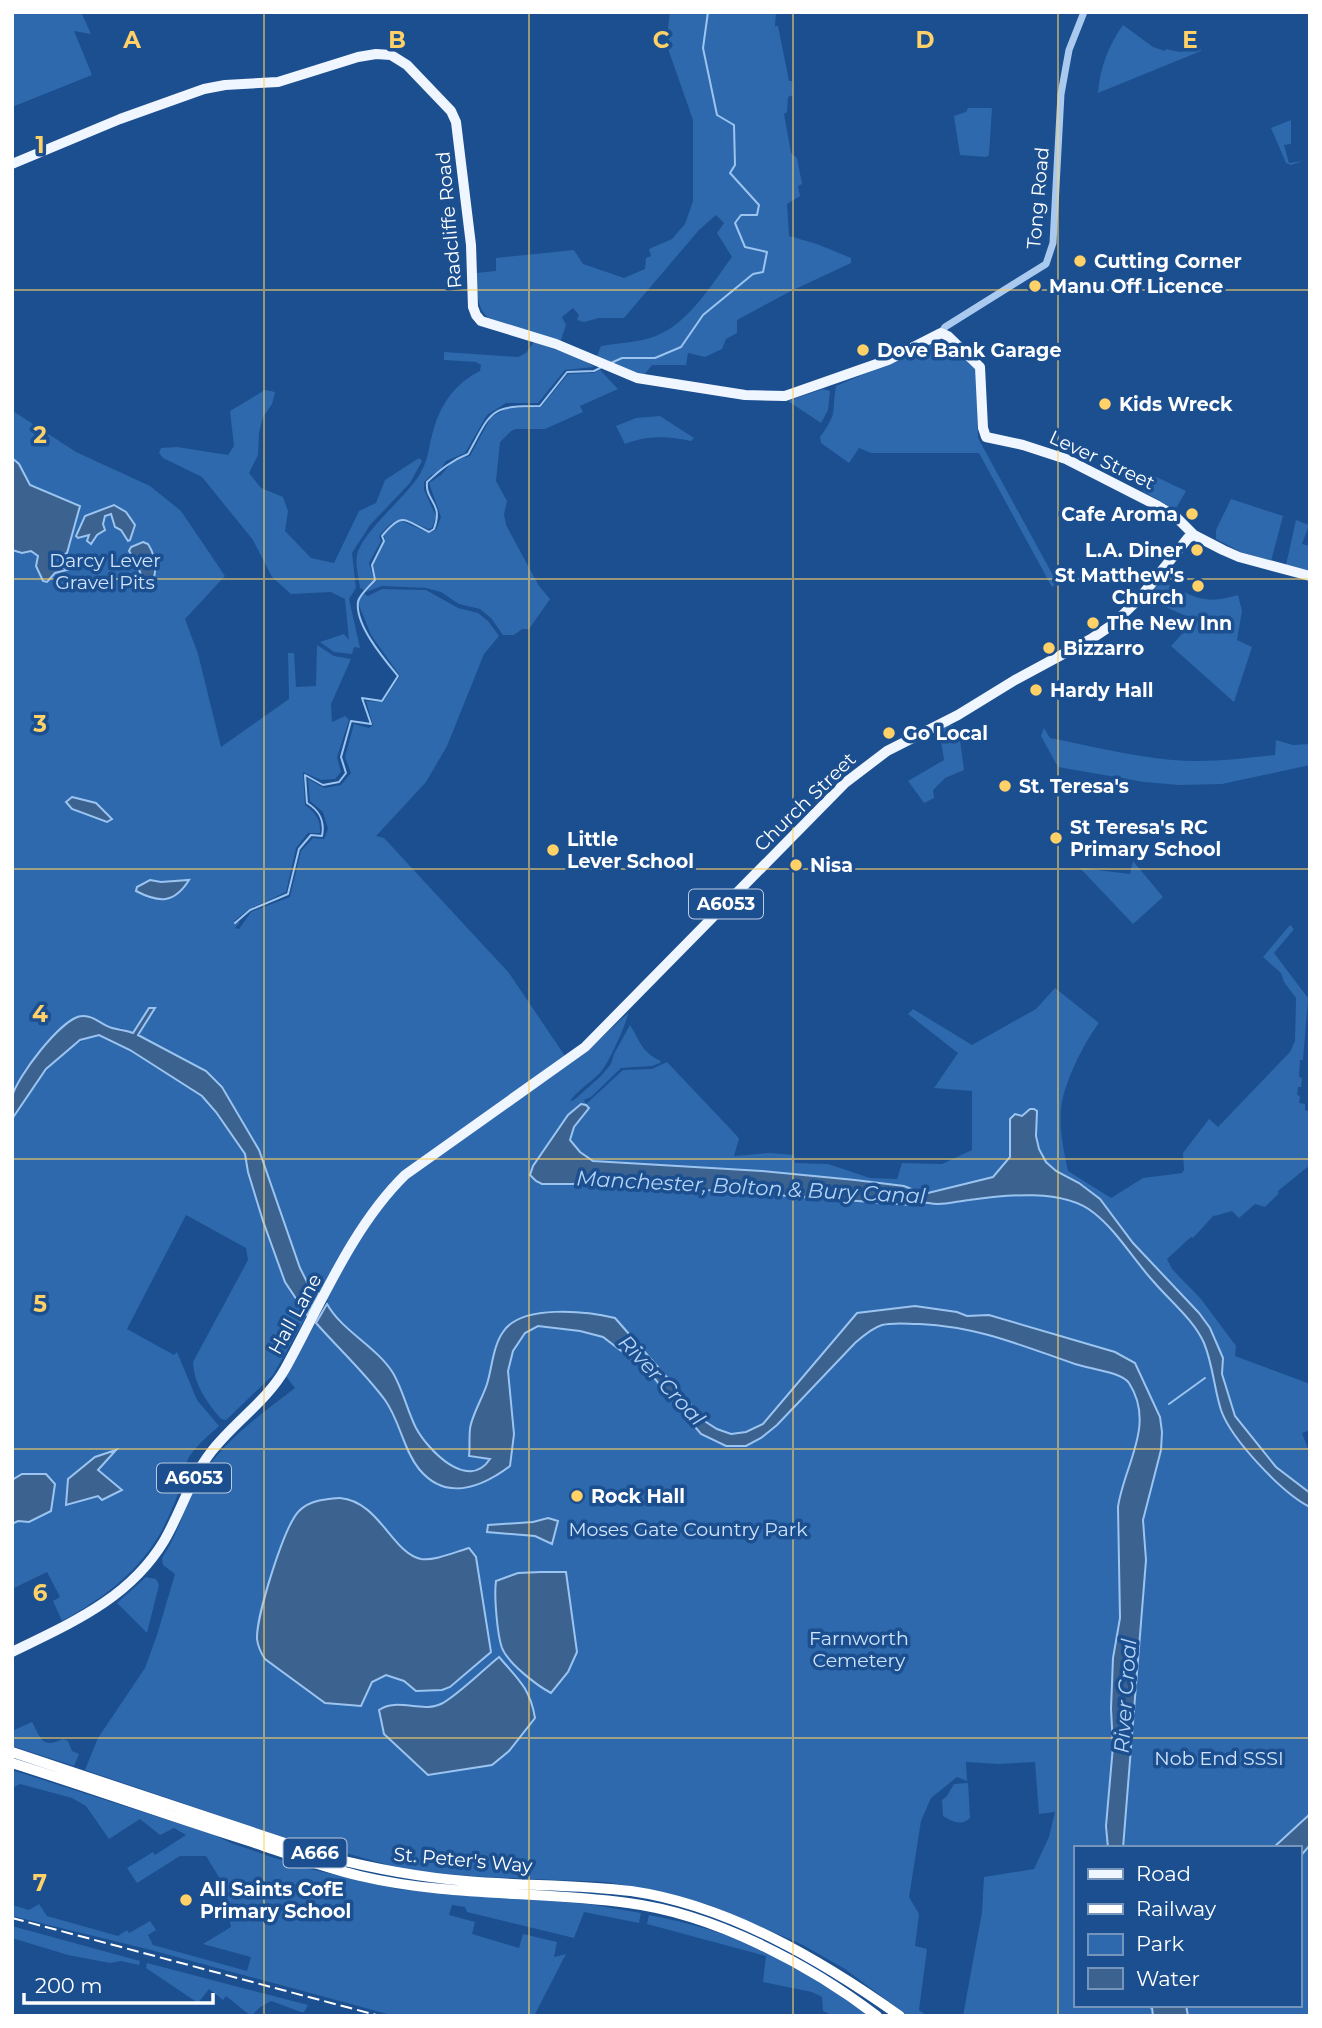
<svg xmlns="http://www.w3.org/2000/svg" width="1322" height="2028" viewBox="0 0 1322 2028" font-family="Montserrat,sans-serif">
<rect width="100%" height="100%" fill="#1b4f8f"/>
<path fill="#2e69ad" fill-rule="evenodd" d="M12,12H81L91,34L74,31L92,75L12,107Z
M670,12H776L775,26H778L789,81H792L793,95L788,97L787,112L784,114L791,153L797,158L802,184L798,186L800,196L787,204L789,236L817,244L851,258V263L789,292L737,320V333L726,339L722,349L705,357L688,353L686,365H652L643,376L597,356L601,346C619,343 640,342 656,336C690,322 711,285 732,257L717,233L724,223L716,215L699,230L624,318H599L584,322L577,320L579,315L573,308L562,317L566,325L560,343L491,320C475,309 478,290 476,273L496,271V258L574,250L583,264L624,278L645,269L646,258L651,256L649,249L672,239L685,224L693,201V120L666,43Z
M1123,25L1153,47L1165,51L1166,49L1180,52L1200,48L1201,51L1098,93C1100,68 1108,46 1123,25Z
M968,108H992L989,155L986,157L960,155L954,116L966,112Z
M1291,120V144L1284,145L1289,163L1303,161L1291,165L1286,163L1271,128Z
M943,338L976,369L978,438L1055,579V584L1052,587L979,453H871L859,448L849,463L821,443L820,437C839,411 831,413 836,386L913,353L935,339Z
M534,342L582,359L594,367L565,370L538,403H506L487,415L465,453L446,461L439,472L430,476L424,482V490L436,516L432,528L428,529C401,517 399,513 379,536L381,541L369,563L374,580L364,590L360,588C359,578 355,565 357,555C362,532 406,497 420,474C430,456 428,447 434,428C442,402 456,383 480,371L481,365L476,362L444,360V352L518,357L526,353Z
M600,370L618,389L580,406L583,412L545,429H516L511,431L500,442L496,481L507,501L504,514L506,525L539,586L550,599L529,629H522L514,635H503L491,618L480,609L459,604L441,592L426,588L382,586L366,592L376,581L373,565L385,541L384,535L395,522L402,521L429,533L436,530L441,517L429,483L441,475L453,461L470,456L491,417L508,408L541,407L568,374L594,373Z
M823,389L830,391L828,410L821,423L788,401Z
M265,390L275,392L272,404L263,417L259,433L258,455L249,473L261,488L283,497L288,511L285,531L311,558L334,563L359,511L376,503L385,480L419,458L422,461L410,483L370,525L352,553L356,588L349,599L360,648L354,647L352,654L334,652L320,642L344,634L349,640L345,599L331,592L291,594L272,577L253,540L202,477L163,458L159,453L161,448L177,447L228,455L234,446L230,411Z
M13,411L76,452L150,486L181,511L225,576L185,619L198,654L221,747L289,699L288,653H294L296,687L316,686L317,645L334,656L351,659L331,704L332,722L345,716L349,720L337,757L341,772L335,779L321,780L303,772L305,805C315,812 321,820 320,833H308L296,848L286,892L249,909L234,921L240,922L235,928L239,929L251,912L290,897L301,851L313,838L324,839L328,829L323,812L310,801L308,779L324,788L341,785L351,773L345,757L354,724L369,728L373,725L366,701L383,702L400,676L371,635L359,605V599L364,594L368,596L382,589L426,590L458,608L478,613L488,621L499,636L484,654L447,746L426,782L376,836L384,838L509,973L565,1056L540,1074L543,1083L599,1040L628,1013C627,1023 607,1067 599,1074C590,1083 578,1090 570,1101L574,1100L601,1076L611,1064L614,1054L630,1025C640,1041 642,1053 661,1061L660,1063L652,1066L621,1068L591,1097L584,1100L586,1104L623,1070L652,1069L667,1062L737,1136L739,1139L734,1156L769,1153L794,1155L795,1163L828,1164L870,1178L897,1179L902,1163L942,1164L972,1150V1091L934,1088L958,1053L908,1014L913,1009L972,1045L1036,1009L1055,988L1099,1023C1084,1042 1063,1085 1061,1109C1059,1130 1064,1151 1068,1171L1111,1198L1143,1178L1182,1173L1184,1170L1183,1153L1209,1119L1218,1127L1290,1052L1295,1041L1296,998L1284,982L1281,973L1263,957L1290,925L1294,929L1274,953L1308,998L1303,1060H1300L1299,1077L1302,1078L1301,1087H1298L1297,1095L1300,1096L1299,1103L1305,1104V1110L1308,1111L1310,1165L1278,1191L1279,1193L1265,1207L1255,1204L1239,1218L1232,1211L1215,1216L1214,1215L1193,1238L1191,1237L1167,1259L1172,1269L1201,1299L1236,1346L1235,1356L1310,1384V1430L1302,1433L1310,1454V1814L1273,1848H1075V2005H1152L1153,2016H963L982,1912L984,1877L1034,1869L1049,1837L1055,1812L1039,1814L1035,1762L998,1764L966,1762L967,1781L957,1777L931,1798L921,1821L909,1897L919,1914L915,1946L927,1949L919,2010L927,2016H908L845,1969L801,1944L710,1905L659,1891L606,1882L485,1877L409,1871L307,1842L291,1840L85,1770L98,1738L145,1668L157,1635L175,1574L163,1565L162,1558C179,1533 185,1504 200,1479C223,1441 260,1415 295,1388L286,1376L328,1301L308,1284L300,1268L259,1150L149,1040L121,1028H111L91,1016L70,1020L56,1033L42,1048L12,1095ZM1037,1111C1036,1138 1036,1160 1062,1174L994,1177L1010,1157V1119L1018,1114L1022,1116L1026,1112Z
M660,416L694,438L691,441C668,436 648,435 625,444L616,426L636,418Z
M1152,475L1186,491L1175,510L1143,491Z
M1231,499L1283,516L1271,561L1241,552L1216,539V530Z
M1296,520L1309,525L1302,544L1310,546V571L1286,565Z
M1160,581C1193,595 1201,606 1238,595L1242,611L1237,640L1252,647L1234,702L1171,646L1191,624L1187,620L1188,617L1146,598Z
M948,725H953L959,733L964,770L945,778L933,790L934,798L924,803L908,781L944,760L942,746L934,732Z
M1044,728L1050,738C1090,746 1131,756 1172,760C1206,763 1241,759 1275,755L1276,740L1293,745L1310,744V765L1222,784L1179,785L1144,782L1058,767L1041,736Z
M1133,861L1163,897L1133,924L1080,868L1130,874Z
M99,1035L130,1050L202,1096L216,1112L245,1155L248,1172L263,1221L285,1282L307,1315L273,1375L226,1420L221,1419C207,1402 194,1385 193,1362L248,1260L246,1248L186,1215L127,1329L174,1355L177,1352L197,1400L219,1426C209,1435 196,1446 189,1457C185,1464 185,1475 182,1483C176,1500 169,1517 161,1532C139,1572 101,1600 62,1621L53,1601L60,1597L47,1572L12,1589V1524L18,1521L22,1474L12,1480V1119C36,1085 57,1045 99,1035ZM114,1451L98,1470L121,1490L98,1496L95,1457Z
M146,1577L156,1579L159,1585L147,1633L117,1603Z
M32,1722C41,1739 42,1749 63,1739L68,1741L72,1751L79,1754L74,1766L12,1746V1731Z
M12,1770L214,1835L231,1843L301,1867L398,1889L588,1904L641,1913L639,1923L584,1912L574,1938L467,1912L465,1907L452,1905L449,1915L475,1922L472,1934L519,1948L523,1934L557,1942L554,1957L566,1954L534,2016H395L151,1950L12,1916V1905L29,1910L39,1904L47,1916L118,1936L127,1930L129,1933L150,1921L156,1930L148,1935L153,1945L247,1971L251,1957L203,1944L231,1927L222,1882L206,1856H180L137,1883L127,1868L153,1852L155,1855L186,1835L174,1828L160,1835L140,1819L109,1839L86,1806L72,1798L20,1784L12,1788Z
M968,1783L970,1818C962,1826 952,1822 943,1816L942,1800L947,1796L954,1784Z
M1310,1845V2016H1188L1186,2005H1299V1858Z
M649,1915C702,1925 754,1942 801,1968C826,1982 849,2000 873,2016H833L823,2011L822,1997L812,1992L763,1982L766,1956L647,1924Z
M12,1926L140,1961L139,1965L121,1961L110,1963L68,1955L12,1938Z
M147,1963L308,2005L304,2012H301L271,2001L259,2008L251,2016L226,1996L223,2000L209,1989L198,2003L146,1968Z"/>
<path fill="#3c6290" stroke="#9cc4f0" stroke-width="2" d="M12,458L19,464L30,485L80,506L67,553L61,556L50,555L55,564L67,570L55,573L47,582L43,581L36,566L38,556L31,551L22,553L12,550Z
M114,505L126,512L135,525L130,540L128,541L121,530L115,527L111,514L105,516L103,524L105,530L97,535L91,544L87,541L89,535L78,538L76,536L85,516Z
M143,542L148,544C157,558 158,575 149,589L146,587L136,562L129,551L131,547Z
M72,797L96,803L112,819L107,822L72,809L66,802Z
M150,880L161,882L189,880C174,904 159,903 136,891L137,887Z
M149,1008H155L138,1035L206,1071L222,1087L259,1150L300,1268L308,1284L319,1294L307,1315L285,1282L263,1221L248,1172L245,1154L216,1112L202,1096L130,1050L99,1035L80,1040L46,1069L12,1119C12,1112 11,1103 12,1097C16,1078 62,1017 82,1016C94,1015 101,1025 112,1028C119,1030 125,1030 133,1033Z
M581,1104L586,1105L589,1108L574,1127L570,1140L580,1152L593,1161L762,1171L855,1180L904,1186L924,1194L993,1177L1010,1157V1119L1015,1114L1022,1116L1030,1109H1034L1037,1111L1036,1136L1039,1149L1046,1162L1056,1171L1079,1183L1100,1199L1133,1243L1199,1313L1210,1328L1223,1358L1222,1374L1235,1416L1276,1467L1310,1493V1507C1282,1493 1231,1439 1221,1410C1214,1388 1213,1365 1204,1343C1194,1320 1169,1300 1153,1281C1133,1259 1117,1231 1094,1213C1064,1188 1005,1195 969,1200C959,1201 948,1204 938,1204C926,1204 925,1200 912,1205L623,1184H542L536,1181L530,1175L533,1166L568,1115Z
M327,1304C342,1331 376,1346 393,1373C403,1390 407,1410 416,1428C428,1450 468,1492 490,1459L469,1456C470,1447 469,1437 470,1429C471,1417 483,1397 487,1384C492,1368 493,1346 503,1332C521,1304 586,1311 615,1318L706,1422L717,1429L731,1434L746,1432L763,1424L857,1313L915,1306L957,1312L967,1316L989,1315L1115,1352L1135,1363L1160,1417L1162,1432L1161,1450L1143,1520L1146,1560L1123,1848H1108L1106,1826L1113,1746L1111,1709L1113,1658L1120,1618L1118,1507C1124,1465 1156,1425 1129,1383C1122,1372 1090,1369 1075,1364C1020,1345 979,1327 920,1324C908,1324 894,1322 882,1325C872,1328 863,1336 855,1343L777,1425L761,1438L746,1446H726L701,1434L650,1373L603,1337L580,1331L538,1326L525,1333L513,1351L508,1371L514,1434L510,1466C482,1487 446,1502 419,1469C403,1449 400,1421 385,1400C365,1373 339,1349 316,1323Z
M116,1450L98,1470L122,1490L102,1500L98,1496L66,1505L68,1479L95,1457Z
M22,1474H46L55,1484L51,1511L29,1522L18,1521L12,1524V1480Z
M340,1498C379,1501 393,1554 421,1559C435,1561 455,1552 469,1548L476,1557L491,1652L450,1687L442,1690L416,1691L404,1681L386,1675L372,1682L361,1706L325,1703L265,1659C261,1653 258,1647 257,1639C256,1617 284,1526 299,1511C310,1500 326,1499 340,1498Z
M548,1518L558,1521L552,1544L535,1536L487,1532L488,1525L533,1522Z
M541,1572H566L577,1652L568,1672L551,1693C536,1685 508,1663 502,1648C497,1634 494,1595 496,1581L518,1573Z
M499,1657C518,1679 530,1688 535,1718L509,1751L492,1765L428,1775L384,1734L379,1710C397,1697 423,1714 443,1703C460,1693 483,1670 499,1657Z
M1310,1814V1845L1299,1858V1848H1273Z
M1145,2005H1186L1188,2016H1153L1152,2008Z"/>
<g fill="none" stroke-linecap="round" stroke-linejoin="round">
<path stroke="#9cc4f0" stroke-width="2" d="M611,363L622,358H655L681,347L703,315L753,274L763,272L767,252L745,247L735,223L741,215H757L759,205L730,173L735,165L734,125L717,115L703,48L708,12
M235,923L250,910L288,894L299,849L311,835L322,836C325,821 320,811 307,803L305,775L323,785L339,782L346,773L341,757L351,721L371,724L362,698L382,701L398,676C384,659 355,625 358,602C359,595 370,586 375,580L372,565L384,541L382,536C402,512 403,519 429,532L434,529C444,502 425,502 427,482C440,470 452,460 468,454C492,411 488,406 540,406L567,372L594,371L600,368
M1169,1404L1205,1378"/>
<path stroke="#a9c9ee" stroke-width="7" d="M941,333L945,327L1046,264L1053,243L1061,94L1069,50L1084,12"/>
<path stroke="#f0f6ff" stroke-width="10" d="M12,164L120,119L204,89L225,85L278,82L358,57L376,54L391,55L407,65L451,111L456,122L471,245L473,307L476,315L481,321L556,344L637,378L745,395L785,396L888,360L941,333L948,336L980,367L983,428L986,437L1023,445L1066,459L1158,506L1176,517L1194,535L1223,550L1239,557L1310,576
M12,1652C71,1623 129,1599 164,1541C181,1512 190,1479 211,1452C234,1422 266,1402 285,1369C321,1304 352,1227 405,1175L585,1047L845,783L887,751L958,715L1015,680L1091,639L1112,625L1139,599L1188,538L1194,535"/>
<path stroke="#fff" stroke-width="10" d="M12,1752L324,1856C371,1868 417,1877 466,1881C521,1886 576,1884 631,1891C728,1905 821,1960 900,2016
M12,1763C91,1788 170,1816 249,1841C285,1853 322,1867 360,1876C448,1897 539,1891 628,1903C714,1914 809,1964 877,2016"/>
<path stroke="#fff" stroke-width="2" stroke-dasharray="12 5" stroke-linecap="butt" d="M12,1918L380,2016"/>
</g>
<path fill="none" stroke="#ffd166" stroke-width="2" stroke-opacity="0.55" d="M264,12V2016M529,12V2016M793,12V2016M1058,12V2016M12,290H1310M12,579H1310M12,869H1310M12,1159H1310M12,1449H1310M12,1738H1310"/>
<g fill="#ffd166" stroke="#1b4f8f" stroke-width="2.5">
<circle cx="1080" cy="261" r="7"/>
<circle cx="1035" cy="286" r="7"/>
<circle cx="863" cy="350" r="7"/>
<circle cx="1105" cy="404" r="7"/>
<circle cx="1192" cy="514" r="7"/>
<circle cx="1197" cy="550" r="7"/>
<circle cx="1198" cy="586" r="7"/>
<circle cx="1093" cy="623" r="7"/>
<circle cx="1049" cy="648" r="7"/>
<circle cx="1036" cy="690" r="7"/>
<circle cx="889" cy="733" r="7"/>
<circle cx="1005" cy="786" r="7"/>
<circle cx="1056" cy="838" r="7"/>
<circle cx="553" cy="850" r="7"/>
<circle cx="796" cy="865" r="7"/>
<circle cx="577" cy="1496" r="7"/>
<circle cx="186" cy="1900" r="7"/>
</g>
<g text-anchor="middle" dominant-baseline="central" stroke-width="7" stroke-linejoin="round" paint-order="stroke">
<g fill="#1b4f8f" stroke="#bbcadd" stroke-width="2">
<rect x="689" y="889.5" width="74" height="29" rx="5"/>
<rect x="157" y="1463.5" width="74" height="29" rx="5"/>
<rect x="283.5" y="1838.5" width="63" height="29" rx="5"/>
</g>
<g font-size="18" font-weight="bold" fill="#fff">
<text x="726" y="904">A6053</text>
<text x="194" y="1478">A6053</text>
<text x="315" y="1853">A666</text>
</g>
<g font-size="19" fill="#fff" stroke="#1b4f8f">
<text transform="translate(1038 198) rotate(-85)">Tong Road</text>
<text transform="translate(449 220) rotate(-95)">Radcliffe Road</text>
<text transform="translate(1102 460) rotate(25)">Lever Street</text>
<text transform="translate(805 802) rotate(-44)">Church Street</text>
<text transform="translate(295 1314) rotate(-61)">Hall Lane</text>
<text transform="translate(463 1860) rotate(5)">St. Peter's Way</text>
</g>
<g font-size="19" font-weight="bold" fill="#fff" stroke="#1b4f8f" text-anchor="start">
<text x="1094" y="261">Cutting Corner</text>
<text x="1049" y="286">Manu Off Licence</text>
<text x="877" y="350">Dove Bank Garage</text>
<text x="1119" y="404">Kids Wreck</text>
<text x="1178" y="514" text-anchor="end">Cafe Aroma</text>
<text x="1183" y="550" text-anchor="end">L.A. Diner</text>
<text x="1184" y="575" text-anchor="end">St Matthew's<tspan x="1184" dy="22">Church</tspan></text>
<text x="1107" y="623">The New Inn</text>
<text x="1063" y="648">Bizzarro</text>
<text x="1050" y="690">Hardy Hall</text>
<text x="903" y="733">Go Local</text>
<text x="1019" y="786">St. Teresa's</text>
<text x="1070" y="827">St Teresa's RC<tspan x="1070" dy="22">Primary School</tspan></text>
<text x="567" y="839">Little<tspan x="567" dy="22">Lever School</tspan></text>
<text x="810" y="865">Nisa</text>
<text x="591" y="1496">Rock Hall</text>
<text x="200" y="1889">All Saints CofE<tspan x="200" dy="22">Primary School</tspan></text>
</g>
<g font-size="19" fill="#cfe3fa" stroke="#1b4f8f">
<text x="105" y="560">Darcy Lever<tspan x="105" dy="22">Gravel Pits</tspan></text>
<text x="688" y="1529">Moses Gate Country Park</text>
<text x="859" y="1638">Farnworth<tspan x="859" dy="22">Cemetery</tspan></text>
<text x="1219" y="1758">Nob End SSSI</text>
</g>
<g font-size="21" font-style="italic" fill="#b5d3f5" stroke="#1b4f8f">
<text transform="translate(751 1187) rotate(3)">Manchester, Bolton &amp; Bury Canal</text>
<text transform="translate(662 1380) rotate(47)">River Croal</text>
<text transform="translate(1125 1696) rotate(-86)">River Croal</text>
</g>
</g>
<g font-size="23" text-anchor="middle" font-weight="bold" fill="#ffd166" stroke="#1b4f8f" stroke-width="7" stroke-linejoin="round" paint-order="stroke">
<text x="132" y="48">A</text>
<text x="397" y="48">B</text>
<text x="661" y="48">C</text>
<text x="925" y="48">D</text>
<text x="1190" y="48">E</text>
<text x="40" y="153">1</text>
<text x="40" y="443">2</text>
<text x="40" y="732">3</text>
<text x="40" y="1022">4</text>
<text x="40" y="1312">5</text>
<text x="40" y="1601">6</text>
<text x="40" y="1891">7</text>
</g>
<rect width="1322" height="2028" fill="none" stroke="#ffffff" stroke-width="28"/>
<rect x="1074" y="1846" width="228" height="161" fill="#1b4f8f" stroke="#7695bc" stroke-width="2"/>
<rect x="1088" y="1869" width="35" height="10" fill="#f0f6ff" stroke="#7695bc" stroke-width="2"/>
<text x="1136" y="1881" font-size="21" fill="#ffffff">Road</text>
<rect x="1088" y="1904" width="35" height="10" fill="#ffffff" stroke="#7695bc" stroke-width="2"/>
<text x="1136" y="1916" font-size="21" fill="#ffffff">Railway</text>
<rect x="1088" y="1934" width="35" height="21" fill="#2e69ad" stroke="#7695bc" stroke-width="2"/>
<text x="1136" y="1951" font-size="21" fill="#ffffff">Park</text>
<rect x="1088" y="1968" width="35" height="21" fill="#3c6290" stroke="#7695bc" stroke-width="2"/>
<text x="1136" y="1986" font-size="21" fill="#ffffff">Water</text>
<path d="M24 1993v10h189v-10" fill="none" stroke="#ffffff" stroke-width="3.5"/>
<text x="35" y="1993" font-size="21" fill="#ffffff" stroke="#1b4f8f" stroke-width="5" paint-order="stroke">200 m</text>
</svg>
